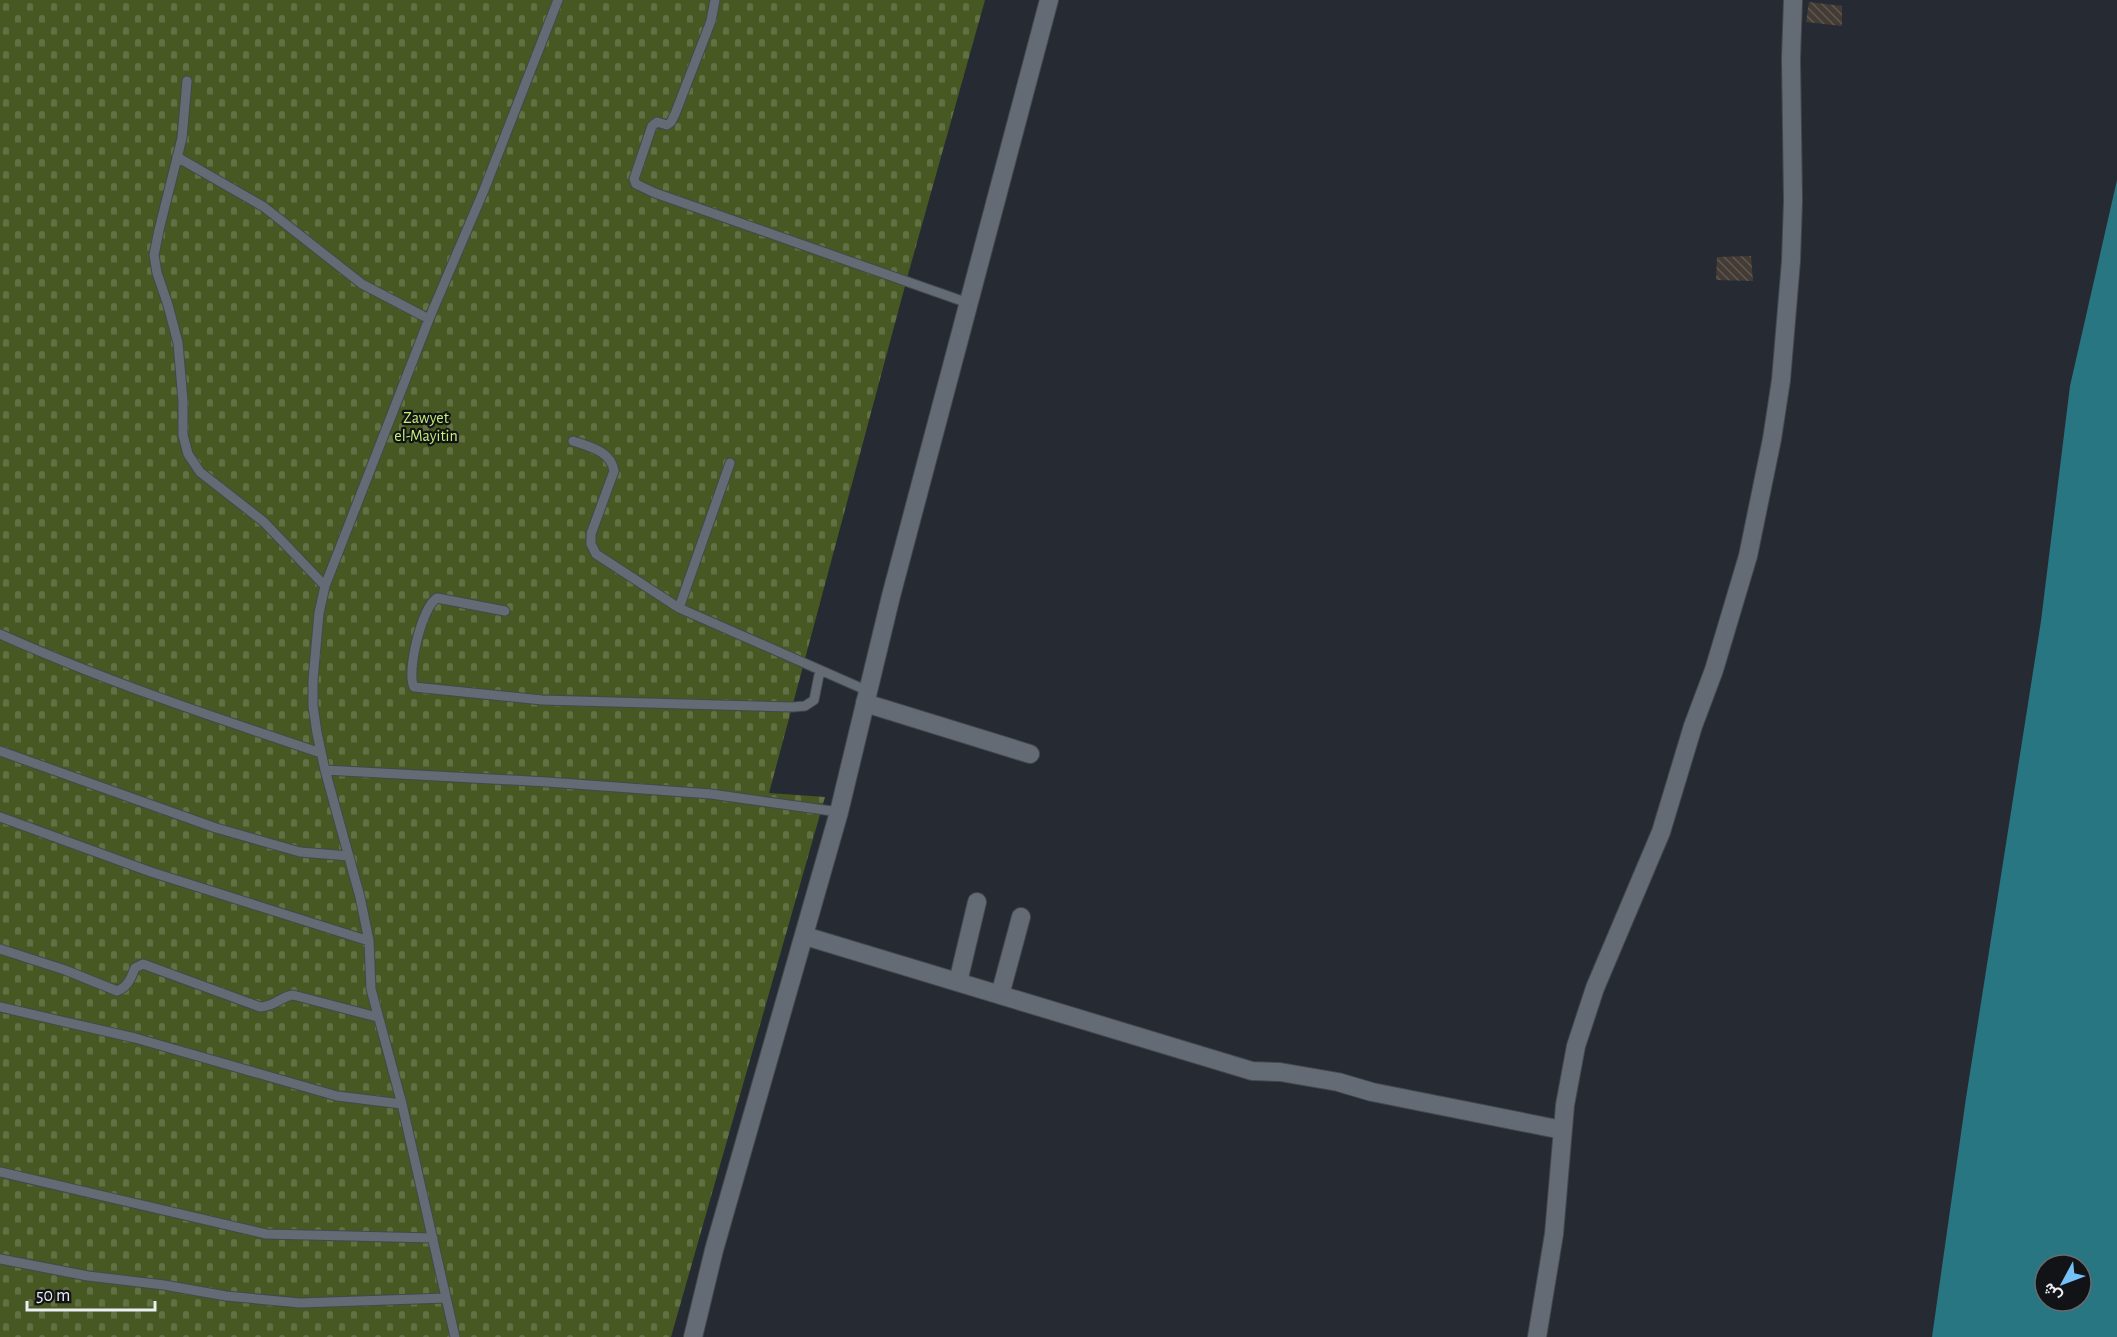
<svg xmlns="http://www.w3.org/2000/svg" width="2117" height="1337" viewBox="0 0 2117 1337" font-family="'Alegreya Sans',Vazirmatn,sans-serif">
<defs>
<pattern id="cemetery-stones" width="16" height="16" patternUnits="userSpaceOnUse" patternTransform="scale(1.5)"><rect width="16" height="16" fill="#475822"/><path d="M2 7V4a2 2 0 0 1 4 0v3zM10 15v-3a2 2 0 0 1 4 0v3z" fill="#627043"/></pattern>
<pattern id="building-back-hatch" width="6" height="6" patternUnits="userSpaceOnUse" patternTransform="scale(1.5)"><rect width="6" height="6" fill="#433b34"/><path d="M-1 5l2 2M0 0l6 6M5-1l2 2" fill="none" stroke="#5e5852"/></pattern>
</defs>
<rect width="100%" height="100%" fill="#262b33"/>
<path fill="url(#cemetery-stones)" d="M0,0H985L909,271L769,793L825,797L671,1337H0Z"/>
<path fill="#277681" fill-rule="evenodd" d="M2117,180V1337H1932L1966,1098L2041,621L2070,386ZM2045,1265H2081V1301H2045Z"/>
<path fill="url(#building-back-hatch)" d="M1809,2L1842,6V26L1806,22Z
M1751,256L1753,281L1716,280L1717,257Z"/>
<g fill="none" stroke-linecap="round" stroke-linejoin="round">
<g stroke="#44484e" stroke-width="11">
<path id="service" d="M715,0L711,21L675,114L671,122L667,125L657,122L652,126L634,179L636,184L655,193L968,303
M187,81L182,138L159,230L154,255L157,273L168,305L178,343L183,401V435L188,454L200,472L264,522L325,586
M177,157L264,207L362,284L429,319
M573,441C590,447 611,451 614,471L591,534V544L596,554L679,608L868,691
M679,608L730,463
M505,611L437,598C422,606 406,673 414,687L542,700L793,707L805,706L814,700L820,670
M0,634C105,681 213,717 321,753
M0,751L216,828L300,852L349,856
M325,770L548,782L711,794L839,812
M0,817L151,872L369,941
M0,949L65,970L117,991C128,987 131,978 135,968L143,964L260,1007C277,1006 279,997 293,995L377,1017
M0,1007L135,1038L337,1096L402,1104
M0,1172L266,1234L433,1238
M0,1259L88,1276L164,1285L226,1296L300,1303L446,1298
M455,1337L402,1104L371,989L369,941L360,897L325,770L317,733L313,706V680L319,613L325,586L429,319L484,190L558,0"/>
</g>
<g stroke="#44484e" stroke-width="20">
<path id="minor" d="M865,703L1030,754
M805,936L1252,1071L1280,1072L1338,1082L1372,1092L1562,1130
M958,982L977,902
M1000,995L1021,917
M1537,1337L1554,1234L1565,1105L1576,1046L1595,988L1661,832L1693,726L1714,670L1748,556L1772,439L1781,380L1791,261L1793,201L1791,59L1793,0"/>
</g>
<g stroke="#44484e" stroke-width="20">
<path id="secondary" d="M693,1337L714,1250L839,812L891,596L1049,0"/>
</g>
<use href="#service" stroke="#656b74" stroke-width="9"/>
<use href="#minor" stroke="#656b74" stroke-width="18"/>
<use href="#secondary" stroke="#656b74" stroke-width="18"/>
</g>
<g text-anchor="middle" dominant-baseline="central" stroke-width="4.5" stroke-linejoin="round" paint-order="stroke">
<g font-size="16" fill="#c9f075" stroke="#111317">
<text x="426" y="418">Zawyet<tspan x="426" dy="18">el-Mayitin</tspan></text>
</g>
</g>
<g transform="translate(2063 1283) rotate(229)"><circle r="28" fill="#111317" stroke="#686b6f" stroke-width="1.5"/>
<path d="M0-4.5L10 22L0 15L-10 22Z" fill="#77c0f7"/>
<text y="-9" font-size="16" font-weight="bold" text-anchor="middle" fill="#ebeef3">ش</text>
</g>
<path d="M27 1301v9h128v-9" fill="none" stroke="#ebeef3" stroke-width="3"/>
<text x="36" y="1301" font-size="18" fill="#ebeef3" stroke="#111317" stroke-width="4.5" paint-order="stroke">50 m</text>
</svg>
